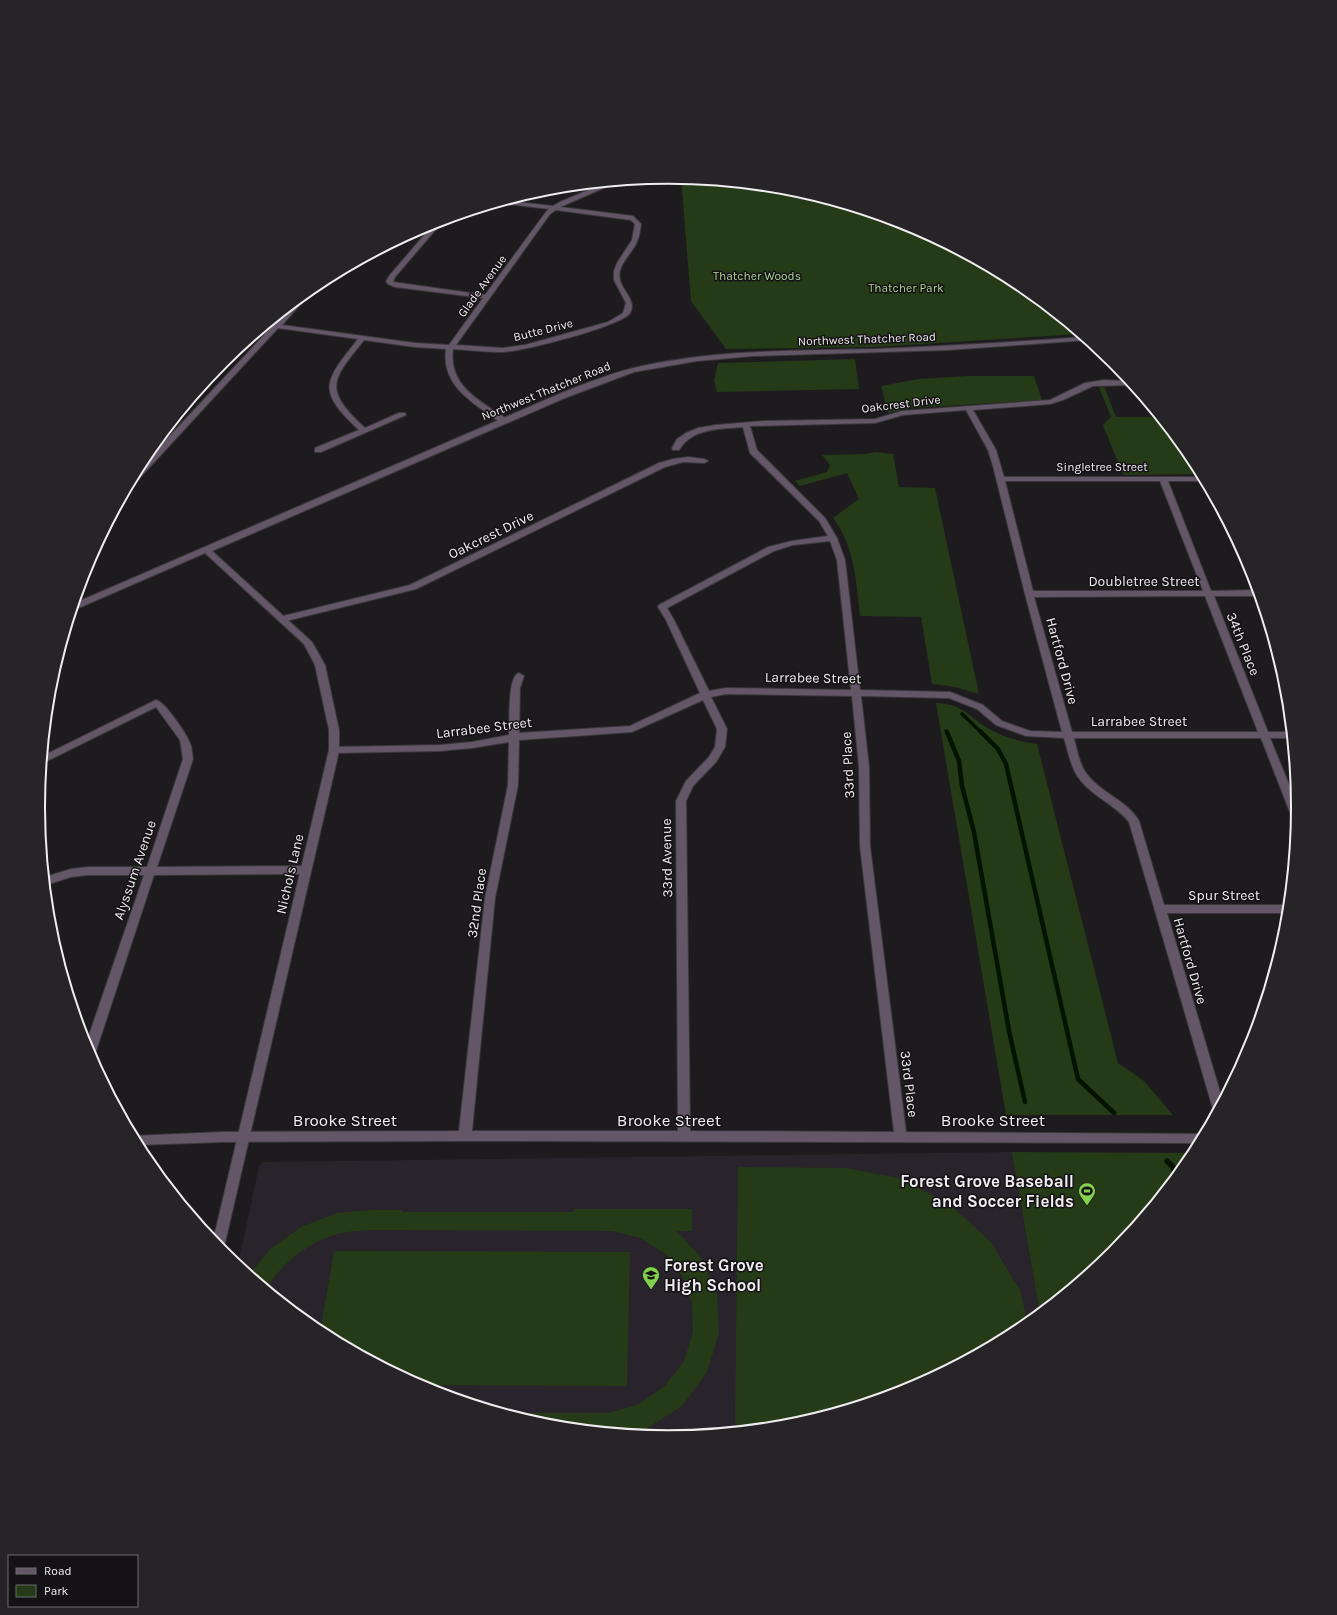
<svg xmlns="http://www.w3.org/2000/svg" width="1337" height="1615" viewBox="0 0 1337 1615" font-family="Karla,sans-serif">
<rect width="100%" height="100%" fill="#1e1b1f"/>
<path fill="#29232b" d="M1012,1152L1040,1315L1019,1332L910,1390L791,1426L668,1438L545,1426L427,1390L318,1332L238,1265L259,1166L263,1162Z"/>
<path fill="#253a17" d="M681,178L792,189L910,225L1019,283L1080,334L873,347L726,349L691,301Z
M855,359L859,389L717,392L714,381L718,363Z
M969,376H1034L1042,400L913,408L888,413L881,386L919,379Z
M1104,386L1116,417H1160L1193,457L1202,474L1123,475L1103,425L1111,417L1099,387Z
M875,452L893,454L899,487L935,488L979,694L955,687L932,684L921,617L860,616C856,581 855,547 833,518L859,499L847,473L800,486L795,481L827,472L830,465L822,455L865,454Z
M936,703C965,704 970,719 993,731C1007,738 1021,742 1037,744L1118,1063L1144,1081L1173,1115H1006Z
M1012,1152L1195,1153L1114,1253L1040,1315Z
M738,1167L845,1168L899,1178L948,1203L990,1241L1020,1290L1028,1324L1019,1332L910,1390L791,1426L742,1431L735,1423Z
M574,1209H692V1231H677L702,1259L717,1294L719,1333L707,1372L682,1406L646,1429L627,1434L545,1426L502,1413H609L639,1404L665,1386L684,1361L693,1332L692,1303L682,1276L664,1253L640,1238L612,1231L371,1230C361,1231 351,1231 342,1233C315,1238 278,1264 267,1290L249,1275L270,1249L301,1227L337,1213L373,1210H402V1212H573Z
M334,1251L630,1252L627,1386L419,1385L320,1332Z"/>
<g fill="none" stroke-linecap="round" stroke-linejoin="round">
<path stroke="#041300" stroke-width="3.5" d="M962,714L982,733
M946,731L947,733"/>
<path stroke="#041300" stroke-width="4.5" d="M947,732L959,761L962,786L974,832L1009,1031L1025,1102
M981,732L998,749L1006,764L1078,1079L1114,1113"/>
<path stroke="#041300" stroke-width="5.5" d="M1167,1161L1173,1167L1176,1178"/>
<g stroke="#3b383c" stroke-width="2">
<path id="minor" d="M614,182L613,184L560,207L633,216L641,224C640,229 640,234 638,239C634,253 616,264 620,280C623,292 637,301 630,313C622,326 521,352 502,352C486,352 469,350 453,349C448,386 480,401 507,419V423H501C474,403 441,387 446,349L415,347L364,340C331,381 323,389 365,428L399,413H405L406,415L321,452H315V448L359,430C316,390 324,382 358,339L278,328L134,484H130L137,471L295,302L314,287V289L282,325L415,343L449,345L483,298L395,287L388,284L386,281L390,275L426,233L416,231L421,229L429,230L435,222L443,221L395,277L393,282L485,295L546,212L549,209L501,203L508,201L553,206L560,202L605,183ZM556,210L631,220L635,224L632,240L617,263L614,271V280L626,303L623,313L608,322L525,345L503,348L456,345L550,214Z
M1104,380L1130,381L1133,385L1093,386L1063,400L1050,404L973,410L996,450L1004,477H1203L1205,481H1168L1211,591L1258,590L1259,596H1214L1268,732H1292V738H1270L1299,809L1297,823L1293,820L1261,738H1074C1077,750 1079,763 1086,773C1100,793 1127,800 1139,821L1164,905H1289V913H1167L1223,1102L1217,1113L1213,1109L1129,822C1115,804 1091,796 1078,777C1070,765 1068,751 1064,738L1026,736L996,725L977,709L949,698L861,696L869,767L870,846L906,1132L1206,1134L1200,1143L465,1141L222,1142L138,1145L132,1136L222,1132L459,1131L485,898L508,785L509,742L472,748L440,751L334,753L329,750L334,747L440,745L472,742L509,735C510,723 507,676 519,673L524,676L520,688L519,733L630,726L700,693L666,620L658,607L659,605L768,547L792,541L828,536L819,521L750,453L743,427C720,429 692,428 679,450H673L672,448L677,439L686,433L698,428L716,425L763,421L875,419L902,411L1050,400L1085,383ZM966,410L988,450L993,466L1025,594L1062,732L1030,731L1002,721L983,705L950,692L860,690L845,560L837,538L825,518L757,450L750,426L875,423L903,415ZM1005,481H1160L1203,591H1033ZM830,541L837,560L851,690L726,688L709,691L674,620L667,608L774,551L793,545ZM1205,596L1258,732H1072L1034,597ZM726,694L852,696L859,767L860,846L894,1132L690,1131L686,801L693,786L716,762L725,747L727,729L711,697ZM703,700L717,729L715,747L709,757L686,781L676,801L678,1131H472L495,898L518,785L519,740L632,732Z
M688,457L704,459L708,461L704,463L683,462L665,467L416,589L282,622L278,619L279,617L410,585L659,463L673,459Z
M156,700C165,702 185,732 189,741C192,746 192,753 193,759L157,867L305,866L309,867L310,870L309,873L305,874L154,875L95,1054L91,1058L85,1047L144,875H88L71,877L46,885L45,877L71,869L88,867H147L183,759L180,740L156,707L43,763V756Z"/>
</g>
<g stroke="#3b383c" stroke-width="2">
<path id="tertiary" d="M1084,337L1088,340L948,350L753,356L697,361L634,372L565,398L212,551L312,642L325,665L339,730V750L337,760L224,1247L221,1252L213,1241L329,750V730L315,665L304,644L205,553L74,610L75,603L559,394C586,383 614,372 642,366C719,349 798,351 876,349C946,346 1015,342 1084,337Z"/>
</g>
<use href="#minor" fill="#635667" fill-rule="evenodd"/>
<use href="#tertiary" fill="#635667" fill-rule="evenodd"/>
</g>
<defs>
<g id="stadium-pin" transform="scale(0.9)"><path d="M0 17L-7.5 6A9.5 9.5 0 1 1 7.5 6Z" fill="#83d04e" stroke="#151216"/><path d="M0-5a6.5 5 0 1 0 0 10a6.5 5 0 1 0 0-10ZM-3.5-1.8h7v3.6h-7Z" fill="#111"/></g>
<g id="school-pin" transform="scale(0.9)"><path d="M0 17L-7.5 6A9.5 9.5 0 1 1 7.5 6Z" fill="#83d04e" stroke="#151216"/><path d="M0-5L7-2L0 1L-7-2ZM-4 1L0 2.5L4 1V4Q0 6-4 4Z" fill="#111"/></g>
</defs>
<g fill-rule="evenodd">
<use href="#stadium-pin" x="1087" y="1191"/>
<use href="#school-pin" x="651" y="1275"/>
</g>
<g text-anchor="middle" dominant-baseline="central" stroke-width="3" stroke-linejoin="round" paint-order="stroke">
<g font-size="12" fill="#aad592" stroke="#151216">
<text x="757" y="276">Thatcher Woods</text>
<text x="906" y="288">Thatcher Park</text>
</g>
<g font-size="12" fill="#f0edf0" stroke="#151216">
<text transform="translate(482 286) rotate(-54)">Glade Avenue</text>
<text transform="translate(543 330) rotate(-14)">Butte Drive</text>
<text transform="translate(867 339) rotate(-2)">Northwest Thatcher Road</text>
<text transform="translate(546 391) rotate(-22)">Northwest Thatcher Road</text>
<text transform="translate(901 404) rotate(-7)">Oakcrest Drive</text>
<text x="1102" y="467">Singletree Street</text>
</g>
<g font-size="14" fill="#f0edf0" stroke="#151216">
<text transform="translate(491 535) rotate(-26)">Oakcrest Drive</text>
<text x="1144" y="581">Doubletree Street</text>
<text transform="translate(1243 644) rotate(68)">34th Place</text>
<text transform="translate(1062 661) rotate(75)">Hartford Drive</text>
<text transform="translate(813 678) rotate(1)">Larrabee Street</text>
<text x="1139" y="721">Larrabee Street</text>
<text transform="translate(484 728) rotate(-7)">Larrabee Street</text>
<text transform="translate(848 765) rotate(-93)">33rd Place</text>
<text transform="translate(667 858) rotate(-91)">33rd Avenue</text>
<text transform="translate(135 870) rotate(-71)">Alyssum Avenue</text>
<text transform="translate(290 874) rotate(-77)">Nichols Lane</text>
<text x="1224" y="895">Spur Street</text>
<text transform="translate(477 903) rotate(-82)">32nd Place</text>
<text transform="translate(1190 961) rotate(74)">Hartford Drive</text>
<text transform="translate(909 1084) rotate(83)">33rd Place</text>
</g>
<g font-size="17" fill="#f0edf0" stroke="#151216">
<text x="345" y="1120">Brooke Street</text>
<text x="669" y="1120">Brooke Street</text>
<text x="993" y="1120">Brooke Street</text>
</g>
<g font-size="17" font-weight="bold" fill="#f0edf0" stroke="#151216" text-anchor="end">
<text x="1074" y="1181">Forest Grove Baseball<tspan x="1074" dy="20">and Soccer Fields</tspan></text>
<text x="664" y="1265" text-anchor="start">Forest Grove<tspan x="664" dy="20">High School</tspan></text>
</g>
</g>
<path d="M0 0H1337V1615H0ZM45 807a623 623 0 1 1 1246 0a623 623 0 1 1-1246 0Z" fill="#272427" fill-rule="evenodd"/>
<path fill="none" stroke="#f0edf0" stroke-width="2" d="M45 807a623 623 0 1 1 1246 0a623 623 0 1 1-1246 0Z"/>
<rect x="8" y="1555" width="130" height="52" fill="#151216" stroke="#6d6a6d"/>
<rect x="16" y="1568" width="20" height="6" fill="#635667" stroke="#6d6a6d"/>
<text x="44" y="1575" font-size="12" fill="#f0edf0">Road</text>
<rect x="16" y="1585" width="20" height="12" fill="#253a17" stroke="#6d6a6d"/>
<text x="44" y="1595" font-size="12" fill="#f0edf0">Park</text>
</svg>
